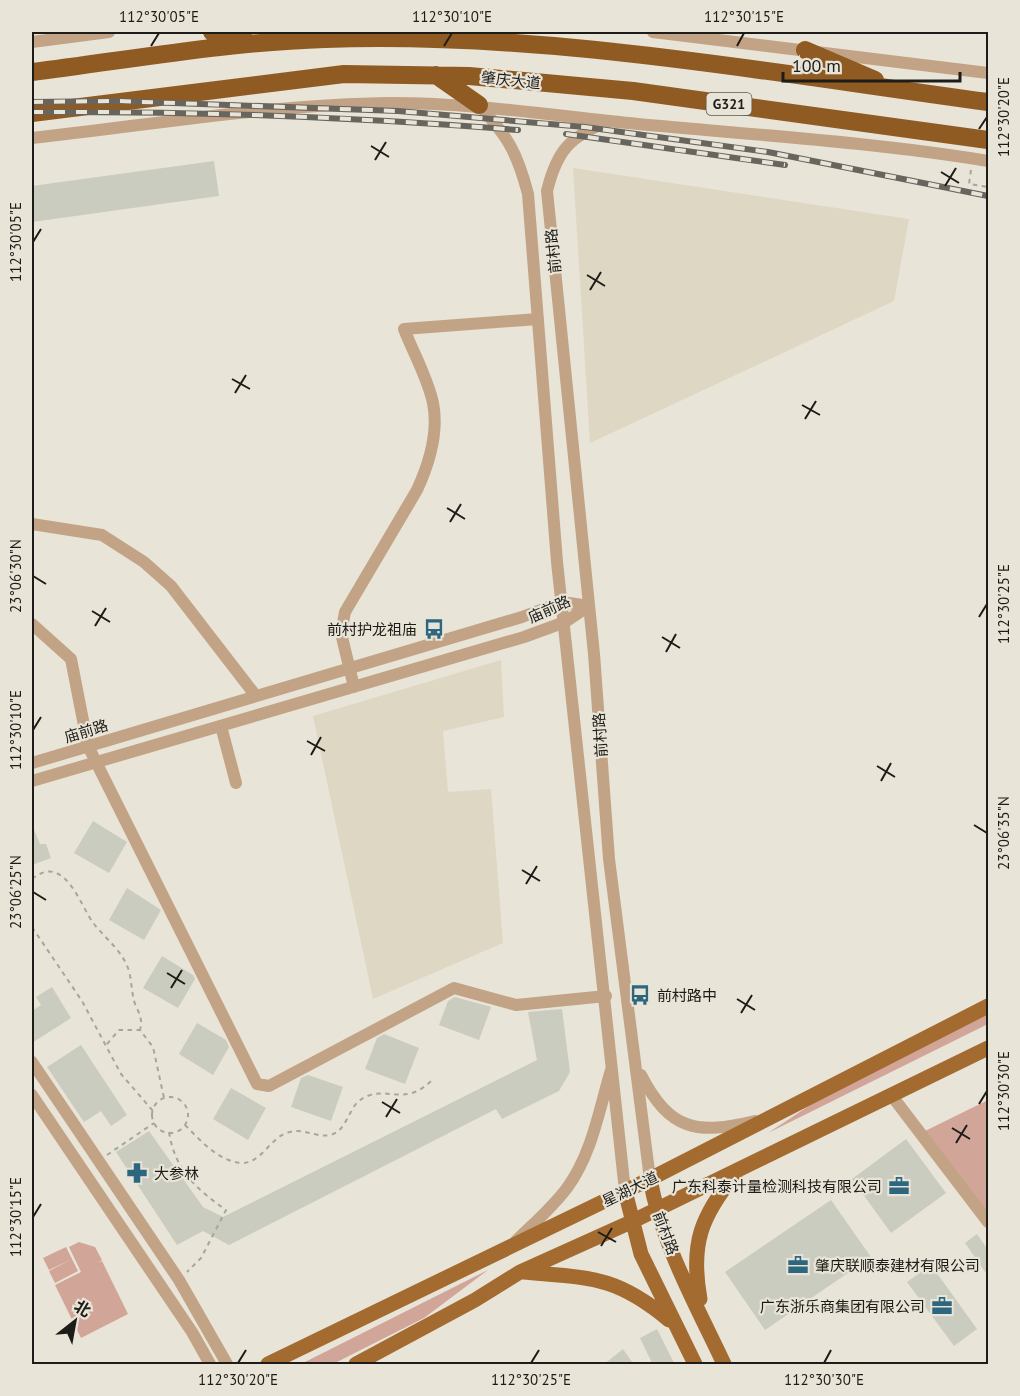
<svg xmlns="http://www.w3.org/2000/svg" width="1020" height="1396" viewBox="0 0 1020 1396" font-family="'PT Sans','Noto Sans SC',sans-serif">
<rect width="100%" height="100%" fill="#e8e4d7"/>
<path fill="#ded7c3" d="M573,168L909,219L894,301L590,443Z
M501,660L504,717L443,731L448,792L491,789L503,943L373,999L313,716Z"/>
<path fill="#d2a599" d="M988,1009V1024L768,1133L851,1078Z
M988,1100V1223L925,1131Z
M79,1242L95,1247L102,1260L98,1263L102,1261L128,1314L81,1338L55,1285L81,1272L69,1247Z
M66,1247L72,1259L49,1270L43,1258Z
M72,1259L78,1271L55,1283L49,1271Z
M488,1270L424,1318L333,1364H301Z"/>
<path fill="#c9ccbf" d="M214,161L219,196L32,222V186Z
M93,821L127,842L109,873L74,853Z
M32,825L40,844H46L51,858L32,865Z
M127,888L161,910L144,940L109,920Z
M162,956L193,975L195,979L178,1008L143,988Z
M52,987L71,1018L32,1043V1011L41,1005L36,997Z
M455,997L491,1007L479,1040L439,1025L448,1001Z
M562,1009L570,1072L559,1091L502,1119L496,1109L229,1245L203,1231L177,1245L116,1152L149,1131L203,1207L223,1217L537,1060L528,1012Z
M197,1023L226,1040L229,1047L213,1075L179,1054Z
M384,1034L419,1048L405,1084L365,1069L377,1038Z
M81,1045L127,1115L111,1126L101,1111L84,1122L47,1067Z
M308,1075L343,1087L331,1121L291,1107L301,1078Z
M231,1088L266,1108L248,1140L213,1119Z
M906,1139L946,1193L891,1233L852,1179Z
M831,1200L871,1257L765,1330L725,1272Z
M977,1234L988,1250V1276L965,1243Z
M931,1265L977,1329L954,1346L907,1282Z
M657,1329L675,1365H653L640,1338Z
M623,1349L634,1365H603Z"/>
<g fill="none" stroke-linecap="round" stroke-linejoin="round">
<path stroke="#a8a59b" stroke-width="2" stroke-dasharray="4.5 4.5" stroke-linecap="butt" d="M971,170L969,184L988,187
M32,879C65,852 80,906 94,924C106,939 121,950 128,968C132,979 131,992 135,1004C139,1013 143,1019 140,1030
M32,927L82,1001L121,1074L153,1111
M107,1044L119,1030H140L153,1047L164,1098
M152 1115a18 18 0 1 1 36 0a18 18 0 1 1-36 0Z
M185,1125C200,1140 218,1161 241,1163C262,1164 270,1136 290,1132C304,1128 317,1138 330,1135C346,1132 348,1110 359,1101C385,1081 403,1111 434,1078
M169,1132C175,1170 196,1189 226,1210L201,1258L187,1272
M107,1155L154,1123"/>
<path stroke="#c3a386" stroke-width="12" d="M653,32L988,73
M32,42L109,32
M479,105C508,137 517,152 528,194L557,562L625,1191
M610,121C570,136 557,150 547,191L594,654L609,859L650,1179
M32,138C151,125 272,104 392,103C475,103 556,116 638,124C755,135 872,142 988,161
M32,524L102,535L144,562L171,586L256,696
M32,624L71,659L88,746L257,1084L269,1086L454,988L516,1005L606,996
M354,687L341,633L345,612L417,490C429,464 439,433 433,403C428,379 413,352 404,329L538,319
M221,726L236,783
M32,763L522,617L562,602L589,606
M32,781L524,637L565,622L589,606
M32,1062L179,1280L227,1364
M641,1075C670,1131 697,1135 755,1121
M32,1095L192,1332L210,1364
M892,1096L988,1222
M515,1242C532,1225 552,1208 567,1188C592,1154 599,1110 611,1070"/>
<path stroke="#a46b30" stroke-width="15" d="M650,1179C662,1245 696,1304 724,1364
M625,1191L641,1254L695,1364
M523,1272C589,1278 615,1275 669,1320
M700,1299C690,1244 701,1216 736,1173
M268,1364L650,1179L988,1006
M356,1364L475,1300L520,1272L631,1222L988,1048"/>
<path stroke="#8f5b23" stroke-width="18" d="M212,32L246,41
M805,50L875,80
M32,72C129,60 227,42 325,39C544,31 771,73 988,102
M436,75L479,105
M32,113L344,74L469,76L633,91L988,140"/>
<g stroke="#68655e" stroke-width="6">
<path id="rail" d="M32,102L117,101L398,111L585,127L768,152L988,196
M32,112C194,111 356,117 518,130
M566,134L785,165"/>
</g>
<use href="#rail" stroke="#e8e4d7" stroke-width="4" stroke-dasharray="11" stroke-linecap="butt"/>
</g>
<path fill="none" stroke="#1e1c18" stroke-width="2" d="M151,46L159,33M444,46L452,33M737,46L744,33M979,129L987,117M371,146L389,157M375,160L386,142M941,172L959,183M945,186L956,168M33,242L41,229M587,275L605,286M590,290L601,272M232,379L250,389M235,393L246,375M802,405L820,415M805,419L816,401M447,508L465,519M450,522L461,504M33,576L46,584M92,611L110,622M979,617L987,604M95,626L106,608M662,637L680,648M666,652L676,634M33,730L41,717M307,741L325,751M311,755L321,737M877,766L895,777M881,781L891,763M974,825L987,833M522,870L540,881M526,884L537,866M33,892L46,900M167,973L185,984M171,988L182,970M737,999L755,1010M741,1013L752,995M382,1102L400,1113M979,1104L987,1091M386,1117L397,1099M952,1128L970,1139M956,1143L967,1125M33,1217L41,1204M598,1232L616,1242M601,1246L612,1228M238,1363L246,1350M531,1363L539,1350M824,1363L831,1350"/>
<defs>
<g id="bus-bare" transform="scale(1.62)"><path d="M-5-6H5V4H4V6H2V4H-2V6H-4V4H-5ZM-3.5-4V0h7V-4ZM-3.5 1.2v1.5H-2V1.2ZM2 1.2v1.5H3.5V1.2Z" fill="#2d667f" stroke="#e8e4d7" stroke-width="2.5" paint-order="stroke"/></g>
<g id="pharmacy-bare" transform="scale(1.62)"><path d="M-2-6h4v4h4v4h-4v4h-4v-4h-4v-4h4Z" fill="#2d667f" stroke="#e8e4d7" stroke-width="2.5" paint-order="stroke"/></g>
<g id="office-bare" transform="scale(1.62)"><path d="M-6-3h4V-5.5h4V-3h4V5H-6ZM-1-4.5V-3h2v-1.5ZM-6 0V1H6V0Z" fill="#2d667f" stroke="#e8e4d7" stroke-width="2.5" paint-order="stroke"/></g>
</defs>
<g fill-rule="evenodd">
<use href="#bus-bare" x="434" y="629"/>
<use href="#bus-bare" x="640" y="995"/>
<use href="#pharmacy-bare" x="137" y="1173"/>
<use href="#office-bare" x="899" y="1186"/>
<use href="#office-bare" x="798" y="1265"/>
<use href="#office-bare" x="942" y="1306"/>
</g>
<g text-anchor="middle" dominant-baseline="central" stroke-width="4.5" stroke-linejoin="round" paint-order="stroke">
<rect fill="#e8e4d7" stroke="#5b5851" stroke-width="1.5" x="706.5" y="93" width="45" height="22" rx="4.5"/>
<g font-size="14" font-weight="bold" fill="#1e1c18">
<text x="729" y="104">G321</text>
</g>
<g font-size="15" fill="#1e1c18" stroke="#e8e4d7">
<text transform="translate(511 80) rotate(6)">肇庆大道</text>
<text transform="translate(553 251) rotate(-96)">前村路</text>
<text transform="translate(549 609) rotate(-24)">庙前路</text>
<text transform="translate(86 731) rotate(-17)">庙前路</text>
<text transform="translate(600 735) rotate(-94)">前村路</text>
<text transform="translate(630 1189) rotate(-26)">星湖大道</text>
<text transform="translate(666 1233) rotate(69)">前村路</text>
</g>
<g font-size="15" fill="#1e1c18" stroke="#e8e4d7" text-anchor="end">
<text x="417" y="629">前村护龙祖庙</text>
<text x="657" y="995" text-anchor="start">前村路中</text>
<text x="154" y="1173" text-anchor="start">大参林</text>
<text x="882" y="1186">广东科泰计量检测科技有限公司</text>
<text x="815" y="1265" text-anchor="start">肇庆联顺泰建材有限公司</text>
<text x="925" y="1306">广东浙乐商集团有限公司</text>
</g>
</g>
<rect width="1020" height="1396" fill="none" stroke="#e8e4d7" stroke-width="66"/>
<g transform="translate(75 1321) rotate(31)" stroke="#e8e4d7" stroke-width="4.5" paint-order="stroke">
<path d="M0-4.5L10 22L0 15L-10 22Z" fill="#1e1c18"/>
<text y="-9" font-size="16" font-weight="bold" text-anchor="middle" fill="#1e1c18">北</text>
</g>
<path d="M783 72v9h177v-9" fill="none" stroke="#1e1c18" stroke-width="3"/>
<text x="792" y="72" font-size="18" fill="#1e1c18" stroke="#e8e4d7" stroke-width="4.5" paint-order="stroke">100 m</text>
<rect x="33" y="33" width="954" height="1330" fill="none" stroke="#1e1c18" stroke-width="2"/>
<g font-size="15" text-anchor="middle" fill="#1e1c18">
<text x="159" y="22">112°30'05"E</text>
<text x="452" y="22">112°30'10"E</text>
<text x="744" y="22">112°30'15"E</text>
<text transform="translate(1004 117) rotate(-90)" y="5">112°30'20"E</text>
<text transform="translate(16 242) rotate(-90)" y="5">112°30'05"E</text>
<text transform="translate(16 576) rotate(-90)" y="5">23°06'30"N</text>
<text transform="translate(1004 604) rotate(-90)" y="5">112°30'25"E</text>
<text transform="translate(16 730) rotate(-90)" y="5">112°30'10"E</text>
<text transform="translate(1004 833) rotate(-90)" y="5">23°06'35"N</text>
<text transform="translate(16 892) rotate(-90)" y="5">23°06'25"N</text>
<text transform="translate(1004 1091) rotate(-90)" y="5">112°30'30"E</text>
<text transform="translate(16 1217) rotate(-90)" y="5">112°30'15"E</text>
<text x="238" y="1385">112°30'20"E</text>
<text x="531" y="1385">112°30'25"E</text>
<text x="824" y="1385">112°30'30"E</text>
</g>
</svg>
